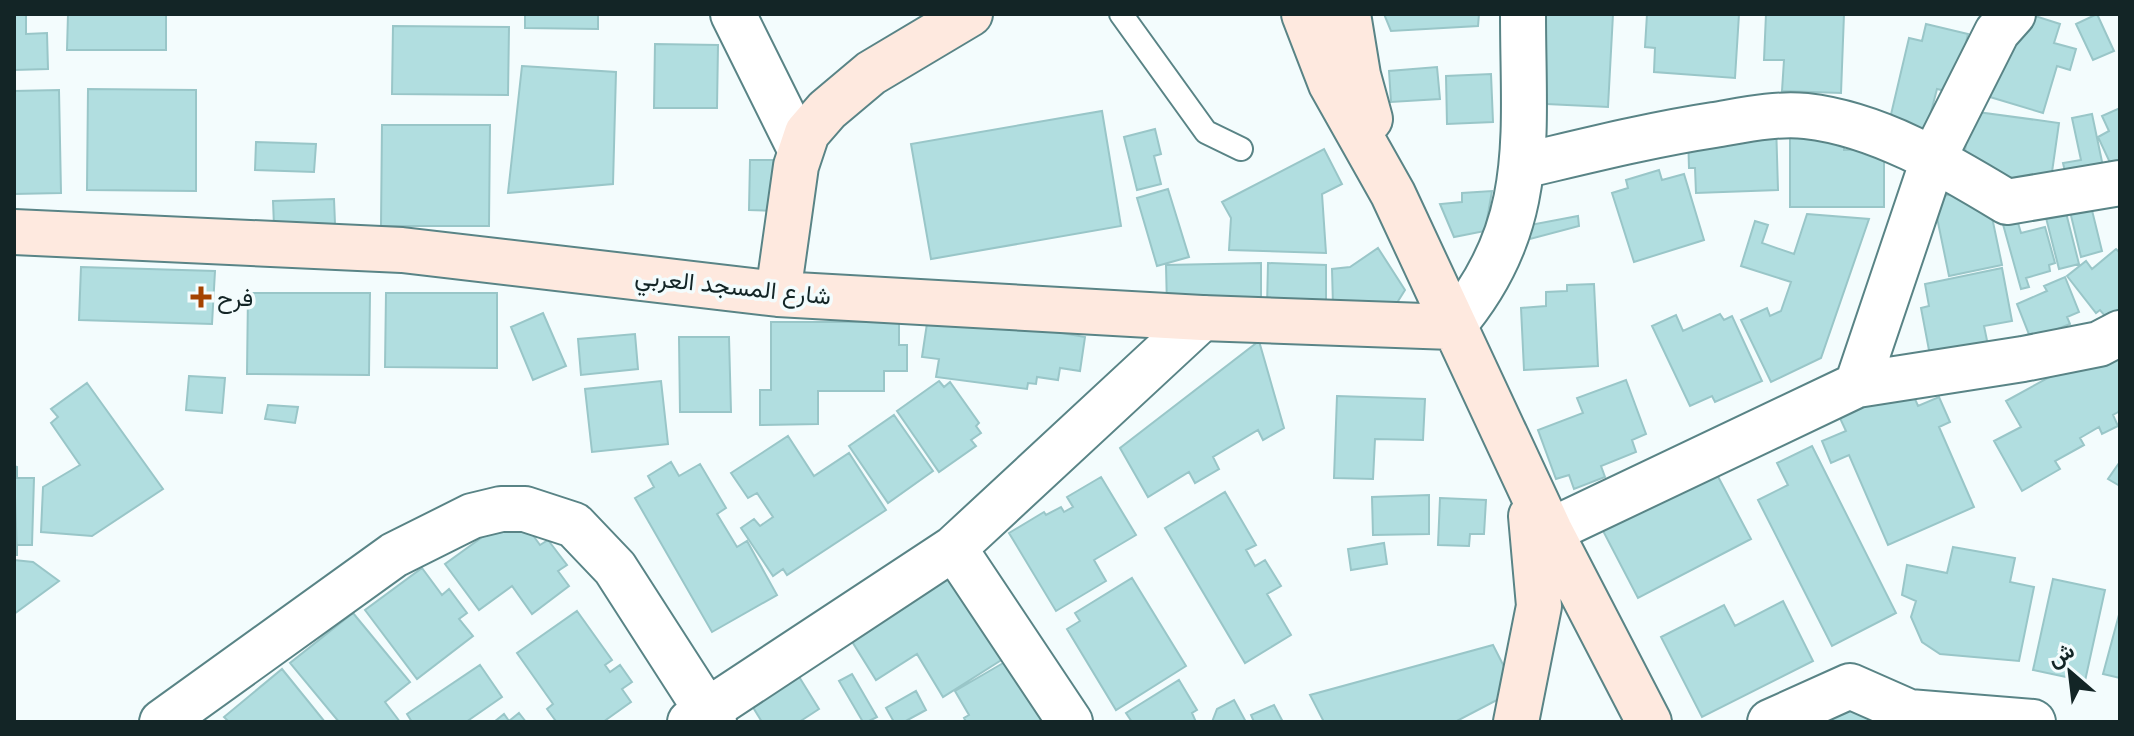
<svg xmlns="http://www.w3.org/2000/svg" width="2134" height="736" viewBox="0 0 2134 736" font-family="Arial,Vazirmatn,sans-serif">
<rect width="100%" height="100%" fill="#f3fcfd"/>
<path fill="#b1dee0" stroke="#99c6c8" stroke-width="2" d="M14,14H26V34L47,33L48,69L14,70Z
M68,14H166V50H67Z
M525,14H598V29L525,28Z
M1384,14H1479L1478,26L1391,31Z
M1531,14H1613L1608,107L1526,103Z
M1647,14H1739L1735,78L1654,72L1655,48L1645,47Z
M1766,14H1844L1841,93L1782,91L1784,60H1764Z
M2029,14L2060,24L2054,43L2076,49L2070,70L2057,66L2043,113L1990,97L2009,34Z
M2097,14L2114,51L2093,60L2076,24Z
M1926,24L1968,34L1954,93L1937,89L1926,131L1889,123L1909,38L1922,41Z
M393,26L509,27L508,95L392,94Z
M655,44L718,45L717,108H654Z
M522,66L616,72L613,184L508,193Z
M1437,67L1440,99L1391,102L1389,71Z
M1491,74L1493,122L1447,124L1446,76Z
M88,89L196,90V191L87,190Z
M59,90L61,193L14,194V91Z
M2120,108V174L2112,167L2098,137L2109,131L2102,116Z
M1102,111L1121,226L931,259L911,144Z
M1970,111L2059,123L2051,179L2019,197L1963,168Z
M2092,114L2105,176L2068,184L2063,163L2081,160L2072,118Z
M1776,123L1778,190L1696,193L1695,168H1689L1688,134Z
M382,125H490L489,226H381Z
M1155,129L1161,154L1154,156L1161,184L1137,190L1124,137Z
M1790,136H1844V150L1884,149V207H1790Z
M256,142L316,144L314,172L255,170Z
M1324,149L1342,184L1322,194L1326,253L1229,250L1231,218L1222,202Z
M750,160H780L779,211L749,210Z
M1659,170L1662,180L1684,174L1704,240L1634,262L1612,193L1628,188L1626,180Z
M1168,189L1189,257L1157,266L1137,198Z
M1492,191L1485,231L1454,237L1440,204L1462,202V193Z
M1968,191L1988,198L2002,265L1949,276L1933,198Z
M2088,194L2102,251L2081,257L2067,199Z
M334,199L335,224L274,226L273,201Z
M2063,201L2079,264L2059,269L2043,206Z
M2013,206L2021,233L2045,227L2055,263L2049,265L2050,271L2026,278L2029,287L2021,289L1999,210Z
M1807,214L1869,219L1821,358L1771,382L1741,320L1767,308L1770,316L1781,311L1791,282L1741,266L1755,221L1768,225L1762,243L1794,254Z
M1578,216L1579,226L1530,239V225Z
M1378,248L1405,290L1390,314L1333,306L1332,269L1350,267Z
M2116,249L2120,253V328L2117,330L2100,310L2096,313L2067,276L2086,261L2092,269Z
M1261,263V306L1167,307L1166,265Z
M1268,263L1326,265V308L1267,307Z
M81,267L215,271L212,324L79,320Z
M2002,268L2012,321L1984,326L1990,355L1932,366L1921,308L1929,306L1925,284Z
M2065,277L2079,312L2067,317L2070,324L2045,334L2034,347L2017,304L2047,291L2044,286Z
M1594,284L1598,366L1524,370L1521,308L1546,306V292L1567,291V285Z
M248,293H370L369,375L247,374Z
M386,293H497V368L385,367Z
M929,310L1085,337L1080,371L1060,368L1058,380L1037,377L1036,384L1028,383L1027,389L936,377L939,359L922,357Z
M543,313L566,366L533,380L511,327Z
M1720,314L1724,320L1732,316L1762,381L1715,402L1712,396L1690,406L1652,326L1676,315L1683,331Z
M771,322H899V345H907V371H884V391H818V424L760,425V390H771Z
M635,334L638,369L581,375L578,339Z
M679,337H729L731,412H680Z
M2120,338V411L2113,415L2118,426L2102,434L2099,427L2080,438L2084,445L2055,461L2060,469L2022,491L1994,441L2021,427L2006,401Z
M1259,341L1284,428L1263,440L1258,430L1213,457L1219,469L1195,483L1189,472L1148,497L1120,448Z
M189,376L225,378L222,413L186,410Z
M1626,380L1646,434L1632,440L1636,452L1601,466L1605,477L1574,489L1569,475L1556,479L1538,430L1583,413L1577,398Z
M661,381L668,444L592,452L585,389Z
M939,381L944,387L950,382L979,423L976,426L981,433L971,440L976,446L939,472L897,411Z
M87,383L163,489L92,536L41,532L43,487L80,465L51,423L58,417L51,409Z
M1909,385L1918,406L1939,397L1950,422L1939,427L1974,507L1888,545L1849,455L1831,463L1822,441L1846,431L1839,416Z
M1337,396L1425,399L1423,440L1375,439L1373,479L1334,478Z
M268,405L298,407L295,423L265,419Z
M894,415L933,471L888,503L849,446Z
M788,436L814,476L849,453L886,510L787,575L783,569L773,576L741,528L754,519L760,526L773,517L757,493L748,498L731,473Z
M1812,446L1896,613L1832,646L1758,500L1788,485L1777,463Z
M671,462L679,476L700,464L726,508L717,514L737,547L747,541L777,595L712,632L635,498L654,487L648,476Z
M2119,463L2120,464V486L2108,479Z
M14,466L17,467V478H34L32,545H17V556Z
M1714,469L1751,539L1638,598L1601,527Z
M1101,477L1136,535L1094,560L1106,581L1056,611L1009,533L1044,512L1046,515L1061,507L1064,512L1073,507L1067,497Z
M1225,492L1256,545L1246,550L1255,566L1265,560L1281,586L1267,594L1291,635L1245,663L1165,528Z
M1429,495V534L1373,535L1372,497Z
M1440,498L1486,500L1484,534H1470L1469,546L1438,545Z
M499,525L527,527L540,545L548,540L567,565L558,571L569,586L532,614L512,586L479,610L445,564Z
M1384,543L1387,564L1351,570L1348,549Z
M1953,547L2015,558L2010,582L2034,587L2019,661L1940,654L1922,642L1911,617L1916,601L1902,595L1907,565L1947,573Z
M14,560L33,562L59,581L14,614Z
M944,565L1003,659L943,697L917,654L876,680L843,627Z
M422,568L442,595L449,589L467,613L459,619L473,636L417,679L365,610Z
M1132,578L1186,666L1116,710L1067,629L1080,621L1075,613Z
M2053,579L2105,590L2085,681L2033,670Z
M1783,601L1813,661L1702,717L1661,637L1724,605L1735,626Z
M577,611L612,660L605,665L610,672L620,665L632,682L622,689L631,702L603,722H551L555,720L547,709L553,704L517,653Z
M2120,611V678L2103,674Z
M353,613L410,682L385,702L400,722H339L290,663Z
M1493,645L1516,690L1455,722H1324L1310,695Z
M1010,659L1046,722H966L964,718L969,715L955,691Z
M480,665L502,697L466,722H412L407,714Z
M793,667L819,709L799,722H762L746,696Z
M282,669L325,722H229L224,717Z
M852,674L877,717L867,722H863L839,681Z
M1179,680L1197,710L1192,713L1196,722H1132L1126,713Z
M916,691L926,710L904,722H894L886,708Z
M1234,700L1246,722H1212L1217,709Z
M1859,700L1870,722H1814Z
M1274,705L1283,722H1254L1251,715Z
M519,713L526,722H494L504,714L509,721Z"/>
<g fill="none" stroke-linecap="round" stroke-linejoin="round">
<g stroke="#598486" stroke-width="26">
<path id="lane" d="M1121,14L1206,132L1241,149"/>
</g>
<g stroke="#598486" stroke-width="48">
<path id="street" d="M733,14L799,147
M1522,166C1586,151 1649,135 1714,125C1744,120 1775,113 1806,116C1878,124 1946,165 2007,202L2120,183
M1452,327C1538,227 1523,136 1523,14
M1857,385L1934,157L1997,32L2013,14
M1550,531L1857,385L2023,359L2099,344L2120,333
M954,548L1070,722
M162,722L394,555L472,516L501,509H525L574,525L615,568L714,722
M690,722L954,548L1202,318
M1770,722L1850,686L1909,712L2033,722"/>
</g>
<g stroke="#598486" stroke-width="48">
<path id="secondary" d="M1304,14L1331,84L1393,194L1550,531L1649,722
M1348,14L1358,75L1370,119
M14,232L402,250L778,294L1202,318L1452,327
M778,294L796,166L807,133L827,110L871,73L970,14
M1516,722L1539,606L1531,516"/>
</g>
<use href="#lane" stroke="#fff" stroke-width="22"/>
<use href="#street" stroke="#fff" stroke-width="44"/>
<use href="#secondary" stroke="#fee9df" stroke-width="44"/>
</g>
<path fill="#a44300" stroke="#f3fcfd" stroke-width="3" d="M197 285h8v8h8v8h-8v8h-8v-8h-8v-8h8z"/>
<g text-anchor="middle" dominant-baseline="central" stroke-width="7" stroke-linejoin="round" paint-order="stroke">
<g font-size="24" fill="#132526" stroke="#f3fcfd">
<text transform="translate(733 286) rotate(6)">شارع المسجد العربي</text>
</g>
<g font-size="24" fill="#132526" stroke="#f3fcfd" text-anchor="start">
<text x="217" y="297">فرح</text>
</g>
</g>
<rect width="2134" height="736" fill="none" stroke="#132526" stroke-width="32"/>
<g transform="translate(2070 672) rotate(332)" stroke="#f3fcfd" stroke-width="6" paint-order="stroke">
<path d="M0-6L14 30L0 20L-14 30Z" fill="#132526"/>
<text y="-12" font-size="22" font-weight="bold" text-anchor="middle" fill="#132526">ش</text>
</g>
</svg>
